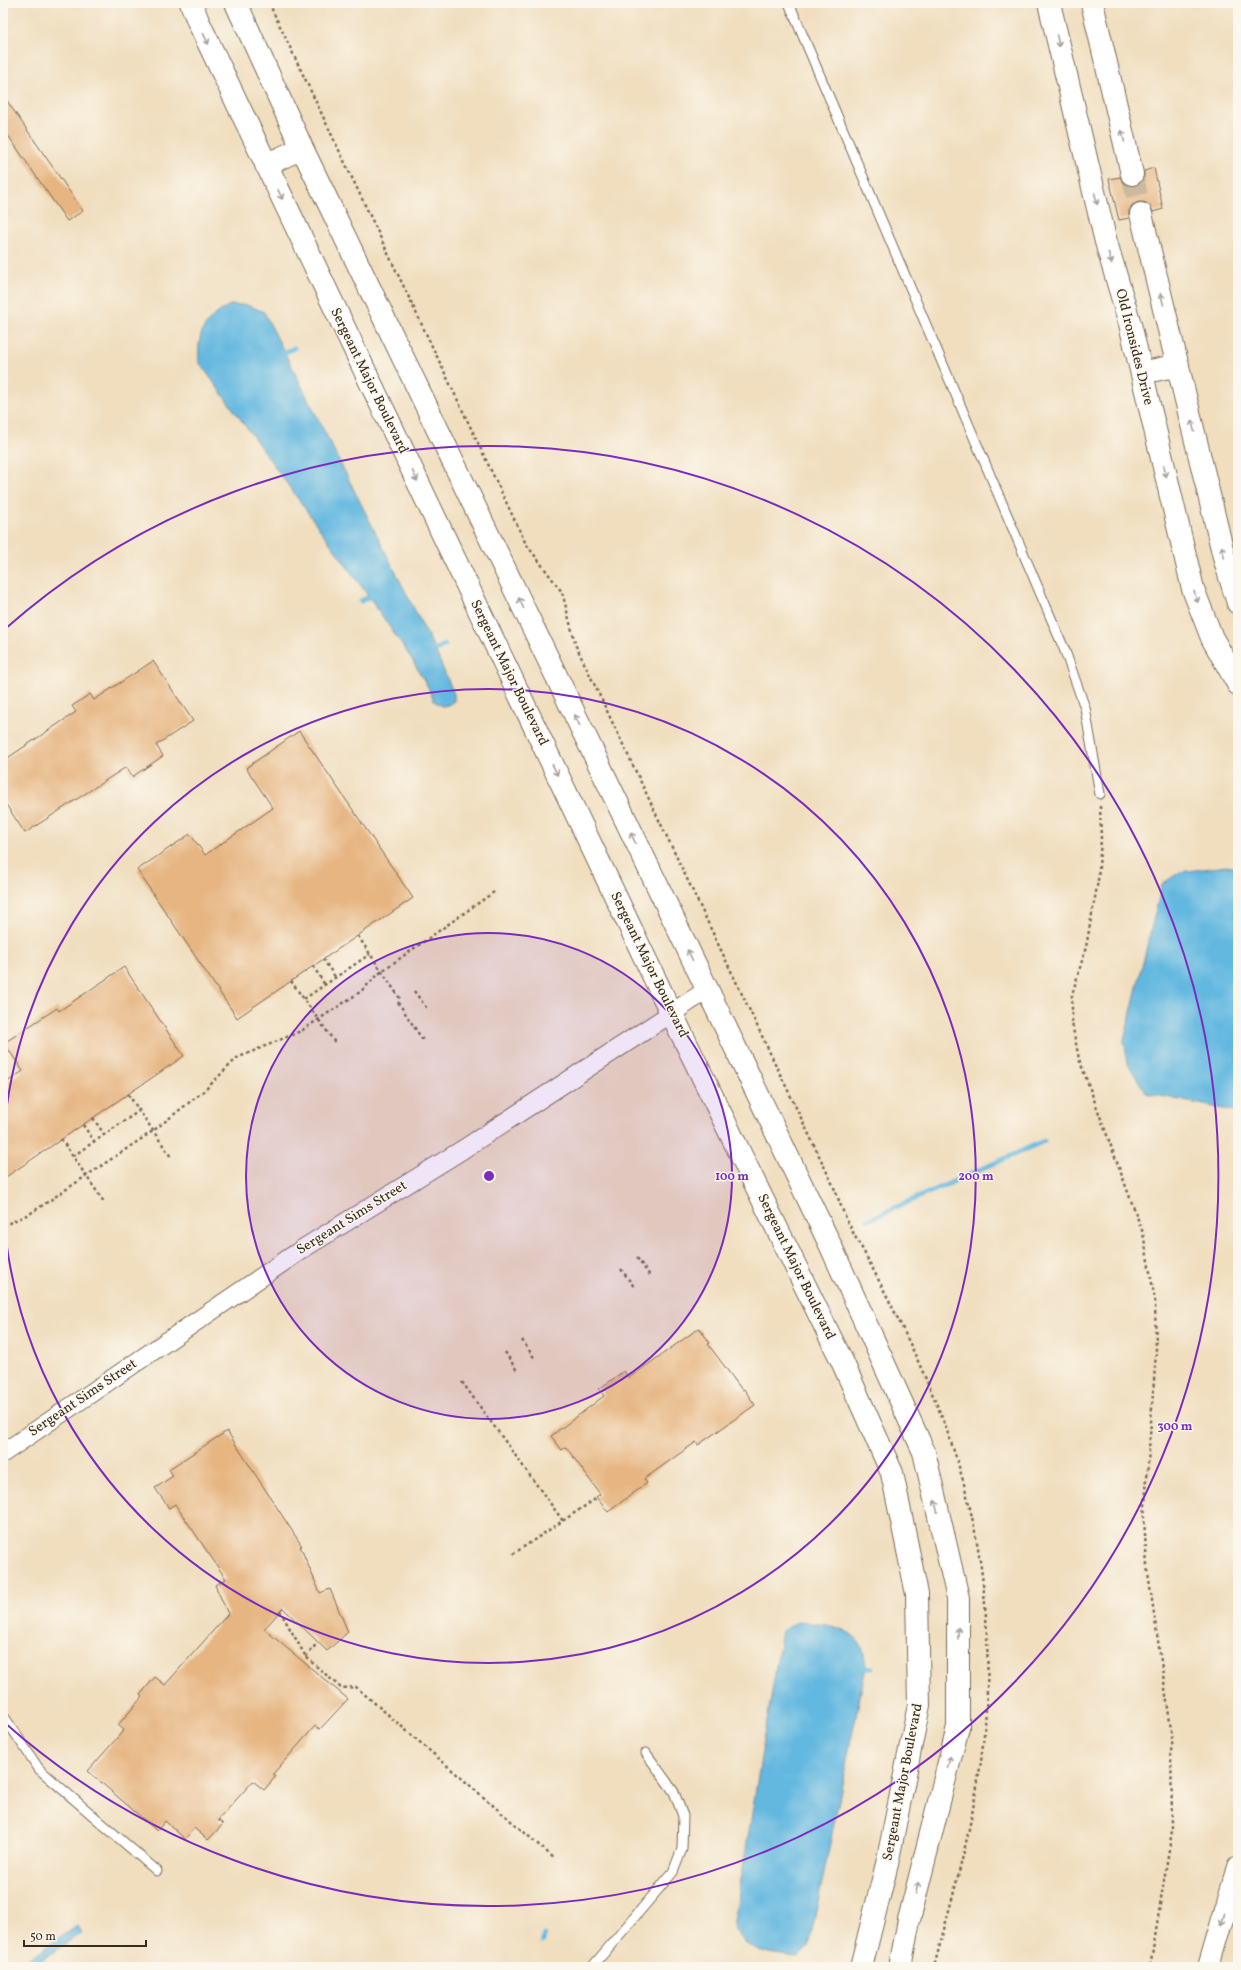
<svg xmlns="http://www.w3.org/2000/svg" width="1241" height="1970" viewBox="0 0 1241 1970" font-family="Vollkorn,serif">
<rect width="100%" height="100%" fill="#fbf7ec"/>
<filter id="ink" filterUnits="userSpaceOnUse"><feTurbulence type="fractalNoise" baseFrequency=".025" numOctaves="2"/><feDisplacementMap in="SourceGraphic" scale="8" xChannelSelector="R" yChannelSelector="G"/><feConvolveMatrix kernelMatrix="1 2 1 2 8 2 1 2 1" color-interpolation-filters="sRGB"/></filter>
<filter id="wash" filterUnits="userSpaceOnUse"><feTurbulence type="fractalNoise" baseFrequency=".012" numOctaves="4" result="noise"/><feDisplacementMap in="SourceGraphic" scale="16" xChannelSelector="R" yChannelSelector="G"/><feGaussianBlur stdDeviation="0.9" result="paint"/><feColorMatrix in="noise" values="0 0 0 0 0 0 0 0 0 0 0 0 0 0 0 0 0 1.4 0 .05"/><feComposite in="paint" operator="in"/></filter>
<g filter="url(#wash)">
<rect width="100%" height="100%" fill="#f0debf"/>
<path fill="#64b8e0" stroke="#50717f" d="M230,305H247L264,312L435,650L454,694V701L448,705L442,706L434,701L428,687L411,658L369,597L199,362C197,332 204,320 230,305Z
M1226,866L1238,868V1112L1146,1093L1128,1064L1124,1041L1162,884L1180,872Z
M797,1622C818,1624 847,1624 860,1643C864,1649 865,1660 866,1667L809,1946L798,1957C771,1954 749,1953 733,1928L782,1631Z
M77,1926L81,1933L31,1967H16Z"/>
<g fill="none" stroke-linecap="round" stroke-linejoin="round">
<path stroke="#64b8e0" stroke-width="5" d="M284,353L294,348
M361,601L369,597
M435,650L445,645
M868,1220L1044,1141
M866,1668H872
M543,1941L544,1935"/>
</g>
<g id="blocks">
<path fill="#e6b581" d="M3,95L83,211L67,221L3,128Z
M1154,168L1163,209L1153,212L1150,205L1144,202H1138L1132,205L1129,210V218L1119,220L1109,179L1120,177L1123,182L1128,186H1135L1140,183L1144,178V171Z
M153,661L193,721L156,745L163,756L132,777L126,767L25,833L3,800V761L76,712L72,706L90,694L94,700Z
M299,731L413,898L237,1018L137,870L190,834L205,855L273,808L246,768Z
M124,967L184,1056L3,1179V1085L23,1071L4,1043L57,1008L59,1011Z
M699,1328L710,1343L708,1344L742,1390L744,1389L755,1405L698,1445L696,1442L644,1479L647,1483L608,1512L596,1497L600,1494L566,1447L562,1450L551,1436L604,1396L599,1389L624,1371L629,1378Z
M227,1431L302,1546H300L320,1593L330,1589L348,1632L327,1651L283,1608L264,1629L348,1699L320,1729L315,1726L273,1774L276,1776L264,1790L253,1781L218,1820L223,1824L208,1840L194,1828L185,1839L165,1821L157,1831L88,1771L124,1730L118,1725L142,1697L140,1695L155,1677L165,1685L228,1614L215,1585L226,1579L175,1504L169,1508L155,1488L173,1476L169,1469Z"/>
</g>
</g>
<g filter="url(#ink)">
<use href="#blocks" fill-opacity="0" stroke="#7a6956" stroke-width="1"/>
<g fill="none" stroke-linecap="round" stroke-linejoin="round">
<path stroke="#ccba9f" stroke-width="22" stroke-dasharray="22 11" stroke-linecap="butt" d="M1132,174L1141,214"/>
<g stroke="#7a6956" stroke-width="11">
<path id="lane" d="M789,3L1065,651L1085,708L1100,794
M3,1715L39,1769L157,1871
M592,1967L673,1872L682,1849L683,1816L674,1792L646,1753"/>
</g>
<g stroke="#7a6956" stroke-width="20">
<path id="street" d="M3,1453L304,1248L462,1150L707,990"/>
</g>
<g stroke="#7a6956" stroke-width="24">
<path id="secondary" d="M191,3L198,21L663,996L842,1361L892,1473L917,1594L919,1705L887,1864L861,1967
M236,3L302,148L828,1240L924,1452L958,1598V1727L909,1920L900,1967
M1049,3L1106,242L1130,324L1193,589L1212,638L1238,684
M1092,3L1132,174
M266,165L302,148
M1141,214L1225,561L1238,603
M1142,373L1178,365"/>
</g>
<g stroke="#7a6956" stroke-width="24">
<path id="highway" d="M1209,1967L1238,1868"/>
</g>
<path stroke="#7a6956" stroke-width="2.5" stroke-dasharray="3 3" stroke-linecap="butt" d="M269,3L526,544L562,592L576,646L833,1185C839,1200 844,1216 852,1230C855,1238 860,1244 864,1252C892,1305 919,1360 941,1415C990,1539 999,1673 974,1803C964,1859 948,1913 934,1967
M1100,806L1101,839L1098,881L1086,947L1072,995V1023L1079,1059L1143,1233L1155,1300L1156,1352L1144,1519L1147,1566L1171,1729L1172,1831L1150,1967
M358,936L401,1000
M323,959L336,978
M313,966L325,985
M291,981L336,1044
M414,991L428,1010
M304,999L370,954
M398,1002L424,1042
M128,1094L171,1157
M93,1118L104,1134
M83,1125L94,1141
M61,1139L104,1202
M73,1156L139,1111
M3,1226L31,1213L153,1131L205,1090L237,1058L301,1031L360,992L382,971L494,892
M637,1258L651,1277
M621,1269L635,1288
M522,1340L535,1359
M505,1352L518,1372
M462,1382L563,1521
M513,1554L597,1498
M280,1611L306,1657L341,1688L356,1687L555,1859
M306,1657L318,1642"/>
<use href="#lane" stroke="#fff" stroke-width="9"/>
<use href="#street" stroke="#fff" stroke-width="18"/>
<use href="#secondary" stroke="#fff" stroke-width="22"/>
<use href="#highway" stroke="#fff" stroke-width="22"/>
</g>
<defs><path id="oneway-shaft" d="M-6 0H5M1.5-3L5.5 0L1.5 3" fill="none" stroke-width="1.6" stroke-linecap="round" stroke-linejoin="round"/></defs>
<g stroke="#a79f9a">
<use href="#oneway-shaft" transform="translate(206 39) rotate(64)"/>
<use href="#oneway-shaft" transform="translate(1058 41) rotate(77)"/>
<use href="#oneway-shaft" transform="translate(1123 136) rotate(-103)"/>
<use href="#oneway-shaft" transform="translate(280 194) rotate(64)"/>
<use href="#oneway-shaft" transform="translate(1096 199) rotate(77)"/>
<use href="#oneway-shaft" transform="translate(1110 258) rotate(74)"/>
<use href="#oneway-shaft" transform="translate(1162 299) rotate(-104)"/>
<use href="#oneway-shaft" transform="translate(1193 426) rotate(-104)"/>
<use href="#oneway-shaft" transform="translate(1165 471) rotate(77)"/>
<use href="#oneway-shaft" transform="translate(415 476) rotate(64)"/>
<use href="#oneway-shaft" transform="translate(1223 552) rotate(-102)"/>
<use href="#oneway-shaft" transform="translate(1196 597) rotate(71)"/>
<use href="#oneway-shaft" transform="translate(521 603) rotate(-116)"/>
<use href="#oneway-shaft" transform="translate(577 720) rotate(-116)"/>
<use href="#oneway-shaft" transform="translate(555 770) rotate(64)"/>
<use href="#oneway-shaft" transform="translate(633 838) rotate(-116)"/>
<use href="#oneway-shaft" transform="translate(690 955) rotate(-116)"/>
<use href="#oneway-shaft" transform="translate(936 1506) rotate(-103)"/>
<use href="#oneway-shaft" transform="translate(958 1633) rotate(-90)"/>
<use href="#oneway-shaft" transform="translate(949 1762) rotate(-76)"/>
<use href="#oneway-shaft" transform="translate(917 1888) rotate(-76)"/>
<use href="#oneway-shaft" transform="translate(1223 1919) rotate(106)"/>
</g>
</g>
<circle cx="489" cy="1176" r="243" fill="#7b2cbf" fill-opacity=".12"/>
<g fill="none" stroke="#7b2cbf" stroke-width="2">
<circle cx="489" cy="1176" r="243"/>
<path d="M3 1142A487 487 0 1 1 3 1210"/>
<path d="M5 629A730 730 0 1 1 5 1723"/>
</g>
<g text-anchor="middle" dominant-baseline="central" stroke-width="3" stroke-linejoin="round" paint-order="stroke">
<g font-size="14" fill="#3b2a1e" stroke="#fbf7ec">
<text transform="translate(1134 347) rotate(76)">Old Ironsides Drive</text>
<text transform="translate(369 381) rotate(64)">Sergeant Major Boulevard</text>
<text transform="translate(509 673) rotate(64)">Sergeant Major Boulevard</text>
<text transform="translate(649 965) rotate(64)">Sergeant Major Boulevard</text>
<text transform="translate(352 1218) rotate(-32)">Sergeant Sims Street</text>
<text transform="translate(796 1267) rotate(64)">Sergeant Major Boulevard</text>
<text transform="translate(83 1398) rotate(-34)">Sergeant Sims Street</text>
<text transform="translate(903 1782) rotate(-79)">Sergeant Major Boulevard</text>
</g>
</g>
<circle cx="489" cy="1176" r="6" fill="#7b2cbf" stroke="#fbf7ec" stroke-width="2"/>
<g font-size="12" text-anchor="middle" font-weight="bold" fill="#7b2cbf" stroke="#fbf7ec" stroke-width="3" stroke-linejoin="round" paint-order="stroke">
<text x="732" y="1180">100 m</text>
<text x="976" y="1180">200 m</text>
<text x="1175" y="1430">300 m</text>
</g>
<rect width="1241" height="1970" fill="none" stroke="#fbf7ec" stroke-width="16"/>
<path d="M24 1940v6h122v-6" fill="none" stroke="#3b2a1e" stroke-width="2"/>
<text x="30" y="1940" font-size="12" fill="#3b2a1e" stroke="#fbf7ec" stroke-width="3" paint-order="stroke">50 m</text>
</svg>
